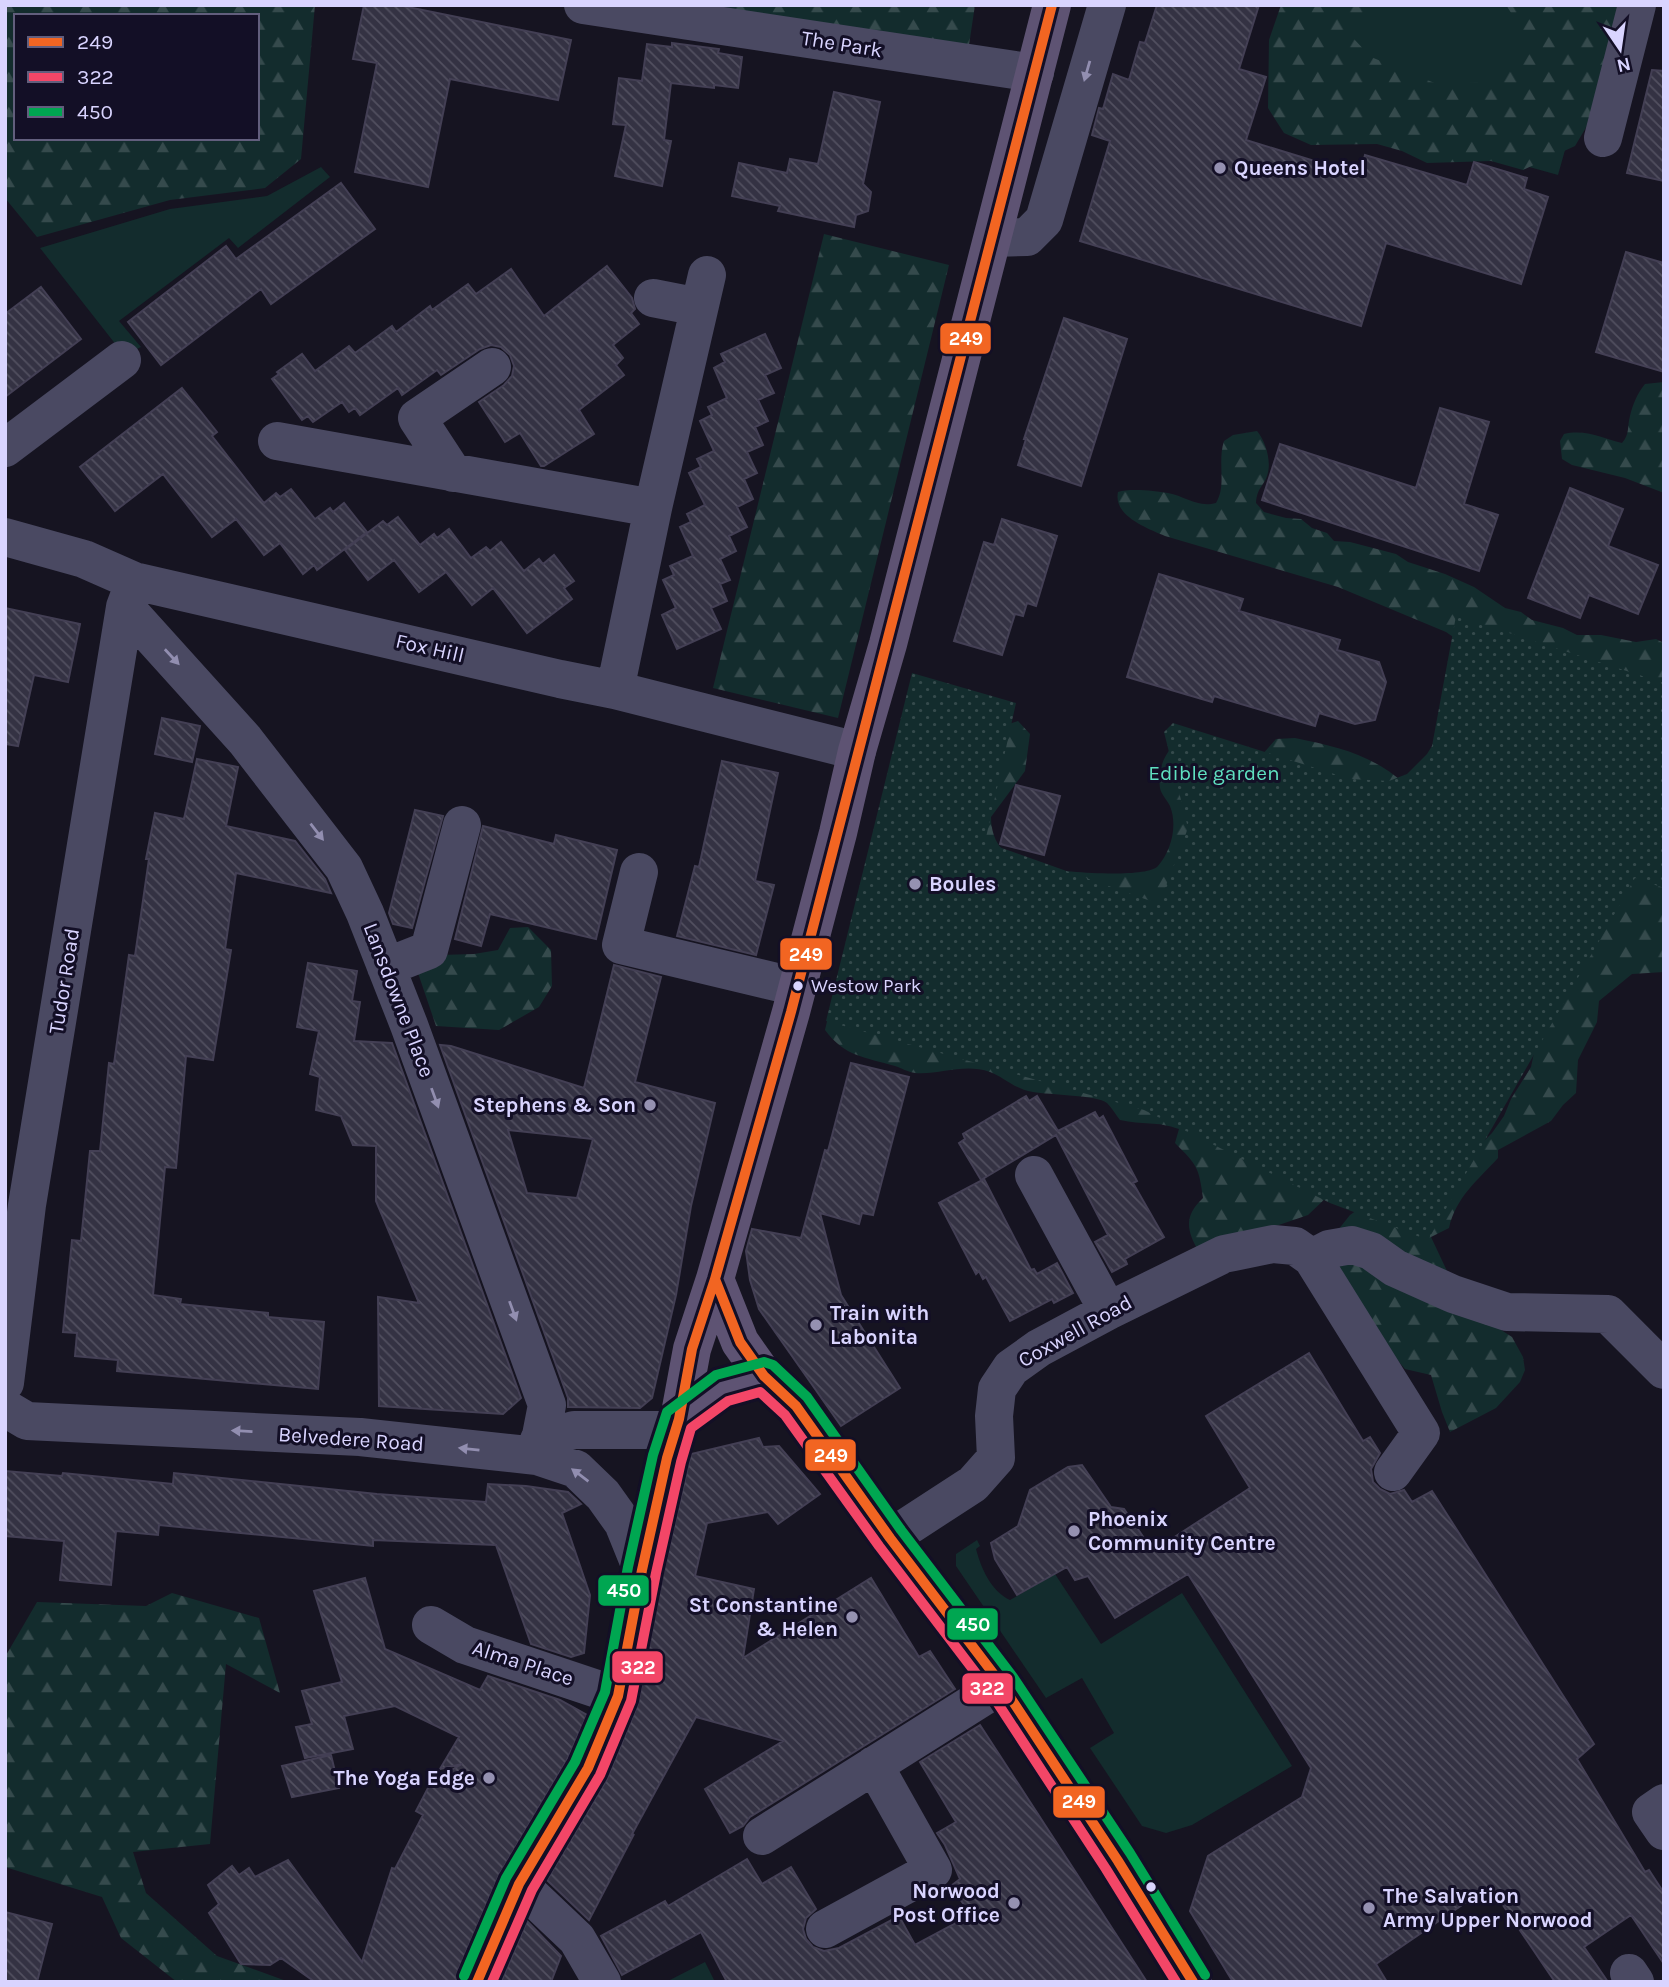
<svg xmlns="http://www.w3.org/2000/svg" width="1669" height="1987" viewBox="0 0 1669 1987" font-family="Karla,sans-serif">
<defs>
<pattern id="forest-firs" width="22" height="20" patternUnits="userSpaceOnUse" patternTransform="scale(1.75)"><rect width="22" height="20" fill="#132c2d"/><path d="M5 1l3.5 6h-7zM16 11l3.5 6h-7z" fill="#354a4c"/></pattern>
<pattern id="park-dots" width="8" height="8" patternUnits="userSpaceOnUse" patternTransform="scale(1.75)"><rect width="8" height="8" fill="#132c2d"/><path d="M2 2h.1M6 6h.1" fill="none" stroke="#354a4c" stroke-width="1.8" stroke-linecap="round"/></pattern>
<pattern id="building-back-hatch" width="6" height="6" patternUnits="userSpaceOnUse" patternTransform="scale(1.75)"><rect width="6" height="6" fill="#343243"/><path d="M-1 5l2 2M0 0l6 6M5-1l2 2" fill="none" stroke="#514f5f"/></pattern>
</defs>
<rect width="100%" height="100%" fill="#161421"/>
<path fill="#132c2d" d="M1304,5H1606L1558,175L1278,97Z
M321,167L330,177L238,248L229,238L119,321L141,347L124,355L40,248L170,209L267,196Z
M977,1540L980,1546L976,1549C981,1568 991,1591 1010,1600L1055,1574L1101,1644L1182,1593L1292,1766L1192,1825L1166,1833L1142,1826L1090,1748L1114,1733L1082,1678L1046,1698L956,1566V1554Z
M705,1962L715,1982H666Z"/>
<path fill="url(#forest-firs)" fill-rule="evenodd" d="M5,5H315L301,159L265,188L170,200L37,237L5,198ZM16,16H257V138H16Z
M669,5H975L969,45Z
M1281,5H1367L1353,38L1371,57L1437,84L1499,82L1527,37L1506,5H1621L1600,104L1575,146L1523,170L1491,161L1427,163L1402,151L1377,144L1311,145L1284,133L1268,108L1269,40Z
M824,234L949,265L838,718L713,688Z
M1664,382V493L1625,478L1572,465L1562,459L1560,441L1564,434C1585,429 1602,438 1622,443C1630,434 1627,427 1630,416C1633,404 1637,394 1645,384Z
M1257,431C1266,442 1272,462 1267,476C1263,487 1257,488 1256,503L1264,512L1286,518L1301,519L1312,528L1327,533L1334,541L1350,542L1396,554L1408,562L1445,574L1474,587L1505,608L1521,612L1532,620L1563,628L1577,635H1601L1636,642L1656,639L1664,643V721L1465,645L1446,632L1338,587L1165,536C1147,528 1113,516 1118,492C1131,488 1155,491 1168,493C1185,496 1197,508 1216,503C1227,485 1217,463 1224,441L1233,435Z
M1018,721L1030,734L1025,771L991,817C991,828 994,842 1004,851C1012,858 1032,866 1043,868C1061,872 1147,879 1158,866C1171,851 1178,826 1170,806C1167,800 1161,794 1160,788C1158,773 1162,759 1171,748L1198,741L1190,917L946,894L997,728Z
M1295,738C1338,747 1371,754 1405,784L1664,843V972L1632,974L1599,1001L1597,1022L1578,1060L1576,1093L1563,1105L1551,1121L1498,1150V1158C1477,1181 1456,1197 1449,1228L1431,1237L1447,1271L1495,1326L1512,1337L1523,1357L1525,1370L1520,1382L1496,1408L1450,1432L1442,1412L1431,1375L1405,1369L1333,1284L1338,1230L1350,1215L1385,1191L1473,1152L1492,1133L1504,1116L1511,1099L1531,1067L1541,1020L1254,764L1276,739Z
M528,927L551,950L552,986L539,1007L499,1030L436,1026L418,973L440,955L474,954L498,950L510,928Z
M838,1001L1349,1176L1308,1215L1199,1252C1186,1230 1184,1216 1203,1198C1199,1167 1197,1165 1175,1143L1179,1129C1157,1121 1143,1125 1120,1120C1116,1115 1112,1108 1107,1103C1097,1095 1050,1095 1033,1092C1014,1089 1004,1077 990,1072C964,1063 940,1075 915,1073C908,1072 901,1068 895,1066C865,1057 845,1057 825,1030L829,1013Z
M172,1593L259,1618L280,1693L226,1664L210,1844L133,1852L146,1893L217,1956L289,1982H177L121,1938L102,1897L5,1867V1657L37,1602L146,1606Z"/>
<path fill="url(#park-dots)" d="M1456,616L1664,683V888L1635,878L1428,1240L1330,1203L1144,1110L826,1021L912,673L1016,703L985,842L1159,904L1188,828L1164,732L1173,723L1350,779L1389,781L1407,774L1427,754L1432,746Z"/>
<path fill="url(#building-back-hatch)" stroke="#433f54" stroke-width="2" fill-rule="evenodd" d="M364,5H398L571,40L558,100L450,79L428,187L355,172L377,63L353,59Z
M1157,5H1259L1239,69L1266,77L1246,140L1360,175L1365,155L1467,185L1474,162L1527,178L1524,189L1548,197L1521,284L1386,243L1361,326L1080,241L1110,141L1092,135L1099,108L1103,109L1113,74L1129,80L1140,42L1145,43Z
M672,43L719,49L718,53L742,57L738,88L714,85V88L671,83L664,140L671,141L662,186L615,176L626,125L613,124L619,78L642,81L647,44L672,47Z
M1652,70L1664,71V181L1627,173Z
M834,92L880,102L863,184L871,192L868,211L856,215L854,227L778,211L780,206L732,196L739,163L787,173L790,159L818,164Z
M341,183L375,229L271,304L261,289L161,365L128,322L226,246L236,259Z
M1626,252L1664,263V372L1596,352Z
M607,266L632,298L635,309L631,313L639,324L613,345L623,358L616,365L624,375L579,410L594,434L544,466H541L520,433L505,442L479,402L504,385L512,376L514,366L510,355L501,347L491,345L480,349L441,375L437,370L402,395L398,388L360,415L355,408L349,412L342,402L313,422L308,416L302,420L272,379L279,374L277,372L302,354L315,371L349,346L355,353L392,326L396,332L430,306L432,310L468,284L476,294L511,269L544,316Z
M41,287L81,339L5,397V314Z
M1064,318L1127,339L1081,486L1018,465L1026,439H1024Z
M765,334L781,368L765,375L774,393L758,400L768,421L755,427L763,445L747,452L757,473L744,479L753,499L737,507L747,527L729,536L736,551L720,559L730,580L720,584L727,601L711,608L721,629L677,649L662,615L676,608L663,580L674,575L670,566L693,556L680,527L691,522L687,514L705,505L689,473L701,467L697,459L714,451L700,421L712,415L708,407L727,398L714,368L725,362L721,354Z
M182,388L217,432L212,436L264,503L276,493L280,497L291,489L315,519L330,508L333,512L344,503L367,532L317,570L314,565L303,574L280,543L264,555L236,519L212,537L163,474L115,511L80,467Z
M1440,408L1489,422L1464,504L1498,515L1479,571L1262,500L1280,444L1416,488Z
M1570,488L1623,509L1608,546L1658,565L1638,614L1589,595L1580,618L1528,598Z
M398,517L420,545L434,534L437,538L449,529L471,558L486,547L490,551L501,542L524,571L539,559L543,564L554,555L574,581L564,588L572,599L527,633L493,588L472,605L446,572L419,592L394,560L368,580L345,550L383,521L387,525Z
M1002,519L1057,536L1036,606L1027,603L1023,616L1015,614L1002,655L954,641L984,542L994,545Z
M1159,574L1243,599L1239,611L1340,640L1337,650L1379,662L1386,682L1375,720L1355,724L1319,713L1315,726L1214,696L1212,702L1127,677Z
M5,608L80,624L68,682L34,675L18,746L5,744Z
M162,718L200,726L192,762L155,754Z
M197,759L238,767L226,826L295,841L325,879L331,893L236,873L225,949L231,950L213,1060L186,1056L176,1168L165,1167L153,1295L181,1299L180,1304L268,1313V1317L324,1322L318,1389L117,1371L118,1360L75,1356L77,1333L63,1332L72,1240L81,1241L90,1151H100L109,1063L114,1064L129,955L135,956L149,859H146L155,813L184,819Z
M722,761L778,773L755,881L774,885L756,955L677,936L695,866L699,867Z
M1016,785L1060,796L1044,855L1000,844Z
M415,810L443,816L412,928L393,924L389,913Z
M483,826L554,844L556,835L617,850L596,939L490,914L481,946L455,939Z
M308,963L357,971L352,1001L360,1002L354,1041L392,1043L521,1398L503,1414L379,1406L378,1297L419,1303L376,1201V1146L353,1145L341,1116L316,1110L320,1077L310,1074L319,1031L297,1027Z
M614,965L661,977L635,1082L715,1103L691,1206L676,1295L652,1398L640,1408L568,1407V1398L440,1045L451,1046L584,1088ZM508,1130L593,1139L577,1198L527,1193Z
M851,1063L909,1077L873,1215L862,1213L859,1224L820,1213L841,1295L900,1388L841,1426L759,1309L750,1280L746,1251L752,1229L801,1238L825,1150L828,1151Z
M1026,1096L1029,1101L1037,1096L1058,1131L1095,1112L1099,1119L1103,1116L1137,1181L1133,1183L1164,1237L1125,1259L1127,1264L1112,1272L1095,1242L1108,1235L1056,1135L981,1180L959,1143L965,1139L963,1134Z
M984,1179L1031,1270L1034,1269L1037,1274L1057,1263L1073,1293L1054,1303L1052,1299L1010,1321L986,1277L983,1279L979,1271L976,1274L939,1203Z
M1309,1353L1363,1441L1370,1437L1380,1453L1371,1469L1373,1482L1380,1489L1390,1494L1404,1490L1412,1502L1432,1491L1594,1744L1577,1759L1645,1872L1649,1870L1664,1893V1964L1631,1915L1584,1947L1608,1982H1555L1490,1886L1376,1964L1387,1982H1233L1190,1911L1208,1856L1302,1797L1311,1768L1188,1574L1115,1618L1088,1576L1075,1580L1067,1567L1017,1595L995,1559L991,1543L1018,1526L1030,1490L1068,1467L1082,1465L1111,1507L1124,1509L1153,1551L1250,1488L1206,1416Z
M759,1438L763,1447L779,1446L820,1494L778,1524L768,1512L707,1523L695,1576L754,1589L743,1658L871,1578L919,1657L930,1651L955,1689L750,1817L743,1826L730,1833L705,1789L783,1741L696,1717L631,1836L634,1834L589,1920L547,1880L607,1779L638,1704L663,1574L691,1454Z
M5,1471L62,1476L63,1473L173,1484L174,1473L377,1494L486,1502L488,1484L526,1486L568,1492L581,1504L562,1513L590,1595L584,1653L571,1657L531,1644L496,1545L373,1540V1546L159,1525L158,1535L116,1531L111,1585L60,1580L64,1541L5,1536Z
M365,1578L385,1649L480,1690L488,1676L560,1700L587,1715L568,1758L499,1875L457,1973L456,1982H315L281,1958L270,1965L241,1964L209,1913L219,1904L208,1885L232,1866L239,1875L249,1868L255,1877L288,1860L362,1962L392,1868L395,1869L423,1815L416,1811L428,1788L432,1781L462,1764L440,1769L459,1737L395,1706L344,1716L353,1749L305,1758L296,1727L312,1724L302,1691L342,1682L314,1591Z
M980,1725L1147,1982H727L701,1932L622,1975L601,1936L665,1901L668,1906L747,1859L762,1884L791,1867L816,1909L806,1918L803,1929L806,1939L813,1947L824,1951L839,1948L899,1916L915,1945L971,1915L951,1886L960,1879L945,1845L937,1833L956,1822L920,1762Z
M331,1755L339,1788L292,1797L282,1766Z
M5,1912L52,1924L37,1982H5Z
M527,1921L561,1956L551,1982H501Z"/>
<g fill="none" stroke-linecap="round" stroke-linejoin="round">
<path stroke="#4a4962" stroke-width="38" d="M583,5L1035,73
M1603,138L1637,5
M993,238L1027,237L1044,220L1107,5
M653,298L699,307
M277,441L653,508
M5,448L122,360
M453,473L417,418L492,367
M5,537L84,559L134,581L560,679L615,690L857,751
M125,607L245,740L344,868L365,913L409,1025L547,1405L537,1456
M615,690L653,508L707,275
M639,872L621,945L797,987
M386,967L429,950L462,825
M1034,1175L1108,1311
M1312,1258L1329,1249L1352,1245L1371,1251L1395,1268L1453,1294L1507,1312L1608,1314L1664,1370
M5,1383L27,1205L125,607L131,591
M5,1408L27,1421L360,1437L537,1456L576,1469L603,1495L623,1523L642,1570
M539,1440L574,1430H674
M890,1538L973,1484L996,1458L994,1416L997,1389L1011,1368L1039,1348L1108,1311L1224,1254L1273,1244L1295,1246L1312,1258L1421,1433L1393,1472
M431,1625L465,1645L618,1696
M1664,1803L1651,1812L1664,1831
M762,1836L1002,1685
M519,1884L577,1939L602,1982
M825,1929L933,1870L874,1765
M1629,1973L1635,1982"/>
<path stroke="#5e5373" stroke-width="38" d="M715,1279L740,1342L764,1376L796,1406L890,1538L1002,1685L1118,1861L1193,1982
M679,1419L722,1388L764,1376
M477,1982L519,1884L588,1768L618,1696L642,1570L667,1458L679,1419L692,1349L715,1279L791,1012L838,833L857,751L888,644L1052,5"/>
<g stroke="#130f26" stroke-width="16">
<path id="bus-1" d="M715,1279L740,1342L764,1376L796,1406L890,1538L1002,1685L1118,1861L1193,1982
M477,1982L519,1884L588,1768L618,1696L642,1570L667,1458L679,1419L692,1349L715,1279L791,1012L1052,5"/>
</g>
<g stroke="#130f26" stroke-width="16">
<path id="bus-2" d="M492,1982L532,1890L600,1775L631,1701L656,1573L681,1462L691,1428L728,1401L760,1392L785,1415L879,1546L991,1693L1106,1869L1176,1982"/>
</g>
<g stroke="#130f26" stroke-width="16">
<path id="bus-3" d="M464,1976L506,1878L575,1762L605,1692L628,1567L653,1455L667,1412L716,1375L764,1362L773,1365L807,1397L901,1530L1013,1677L1130,1853L1205,1975"/>
</g>
<use href="#bus-1" stroke="#f26522" stroke-width="10"/>
<use href="#bus-2" stroke="#f34667" stroke-width="10"/>
<use href="#bus-3" stroke="#00a651" stroke-width="10"/>
</g>
<defs><path id="oneway-solid" d="M-6-.8H1V-3.2L6.5 0L1 3.2V.8H-6Z" transform="scale(1.75)"/></defs>
<g fill="#928eb0">
<use href="#oneway-solid" transform="translate(1087 71) rotate(106)"/>
<use href="#oneway-solid" transform="translate(172 657) rotate(47)"/>
<use href="#oneway-solid" transform="translate(317 832) rotate(52)"/>
<use href="#oneway-solid" transform="translate(435 1098) rotate(70)"/>
<use href="#oneway-solid" transform="translate(513 1311) rotate(70)"/>
<use href="#oneway-solid" transform="translate(242 1431) rotate(-177)"/>
<use href="#oneway-solid" transform="translate(469 1449) rotate(-174)"/>
<use href="#oneway-solid" transform="translate(580 1475) rotate(-143)"/>
</g>
<g fill="#9591b1" stroke="#130f26" stroke-width="2.5">
<circle cx="1220" cy="168" r="7"/>
<circle cx="915" cy="884" r="7"/>
<circle cx="650" cy="1105" r="7"/>
<circle cx="816" cy="1325" r="7"/>
<circle cx="1074" cy="1531" r="7"/>
<circle cx="852" cy="1617" r="7"/>
<circle cx="489" cy="1778" r="7"/>
<circle cx="1014" cy="1903" r="7"/>
<circle cx="1369" cy="1908" r="7"/>
</g>
<g fill="#d9d4ff" stroke="#130f26" stroke-width="2.5">
<circle cx="798" cy="986" r="6"/>
<circle cx="1151" cy="1887" r="6"/>
</g>
<g text-anchor="middle" dominant-baseline="central" stroke-width="6" stroke-linejoin="round" paint-order="stroke">
<g font-size="19" fill="#d9d4ff" stroke="#130f26" text-anchor="start">
<text x="811" y="986">Westow Park</text>
</g>
<g font-size="21" fill="#d9d4ff" stroke="#130f26">
<text transform="translate(842 44) rotate(9)">The Park</text>
<text transform="translate(430 648) rotate(13)">Fox Hill</text>
<text transform="translate(64 981) rotate(-81)">Tudor Road</text>
<text transform="translate(399 1000) rotate(69)">Lansdowne Place</text>
<text transform="translate(1075 1331) rotate(-29)">Coxwell Road</text>
<text transform="translate(351 1439) rotate(4)">Belvedere Road</text>
<text transform="translate(523 1663) rotate(18)">Alma Place</text>
</g>
<g font-size="21" font-weight="bold" fill="#d9d4ff" stroke="#130f26" text-anchor="start">
<text x="1234" y="168">Queens Hotel</text>
<text x="929" y="884">Boules</text>
<text x="636" y="1105" text-anchor="end">Stephens &amp; Son</text>
<text x="830" y="1313">Train with<tspan x="830" dy="24">Labonita</tspan></text>
<text x="1088" y="1519">Phoenix<tspan x="1088" dy="24">Community Centre</tspan></text>
<text x="838" y="1605" text-anchor="end">St Constantine<tspan x="838" dy="24">&amp; Helen</tspan></text>
<text x="475" y="1778" text-anchor="end">The Yoga Edge</text>
<text x="1000" y="1891" text-anchor="end">Norwood<tspan x="1000" dy="24">Post Office</tspan></text>
<text x="1383" y="1896">The Salvation<tspan x="1383" dy="24">Army Upper Norwood</tspan></text>
</g>
<g font-size="21" fill="#5fe0c0" stroke="#130f26">
<text x="1214" y="773">Edible garden</text>
</g>
</g>
<g stroke="#130f26" stroke-width="2.5">
<rect x="939" y="322" width="53" height="33" rx="7" fill="#f26522"/>
<rect x="779" y="937" width="54" height="34" rx="7" fill="#f26522"/>
<rect x="804" y="1438" width="53" height="34" rx="7" fill="#f26522"/>
<rect x="597" y="1574" width="53" height="33" rx="7" fill="#00a651"/>
<rect x="946" y="1607" width="53" height="34" rx="7" fill="#00a651"/>
<rect x="611" y="1650" width="53" height="34" rx="7" fill="#f34667"/>
<rect x="961" y="1672" width="53" height="33" rx="7" fill="#f34667"/>
<rect x="1052" y="1785" width="54" height="34" rx="7" fill="#f26522"/>
</g>
<g font-size="19" text-anchor="middle" font-weight="bold" fill="#fff">
<text x="966" y="345">249</text>
<text x="806" y="961">249</text>
<text x="831" y="1462">249</text>
<text x="624" y="1597">450</text>
<text x="973" y="1631">450</text>
<text x="638" y="1674">322</text>
<text x="987" y="1695">322</text>
<text x="1079" y="1808">249</text>
</g>
<rect width="1669" height="1987" fill="none" stroke="#d9d4ff" stroke-width="14"/>
<rect x="14" y="14" width="245" height="126" fill="#130f26" stroke="#625e7d" stroke-width="2"/>
<rect x="28" y="37" width="35" height="10" fill="#f26522" stroke="#625e7d" stroke-width="2"/>
<text x="77" y="49" font-size="21" fill="#d9d4ff">249</text>
<rect x="28" y="72" width="35" height="10" fill="#f34667" stroke="#625e7d" stroke-width="2"/>
<text x="77" y="84" font-size="21" fill="#d9d4ff">322</text>
<rect x="28" y="107" width="35" height="10" fill="#00a651" stroke="#625e7d" stroke-width="2"/>
<text x="77" y="119" font-size="21" fill="#d9d4ff">450</text>
<g transform="translate(1620 49) rotate(167)" stroke="#130f26" stroke-width="5" paint-order="stroke">
<path d="M0-5L12 26L0 18L-12 26Z" fill="#d9d4ff"/>
<text y="-10" font-size="19" font-weight="bold" text-anchor="middle" fill="#d9d4ff">N</text>
</g>
</svg>
